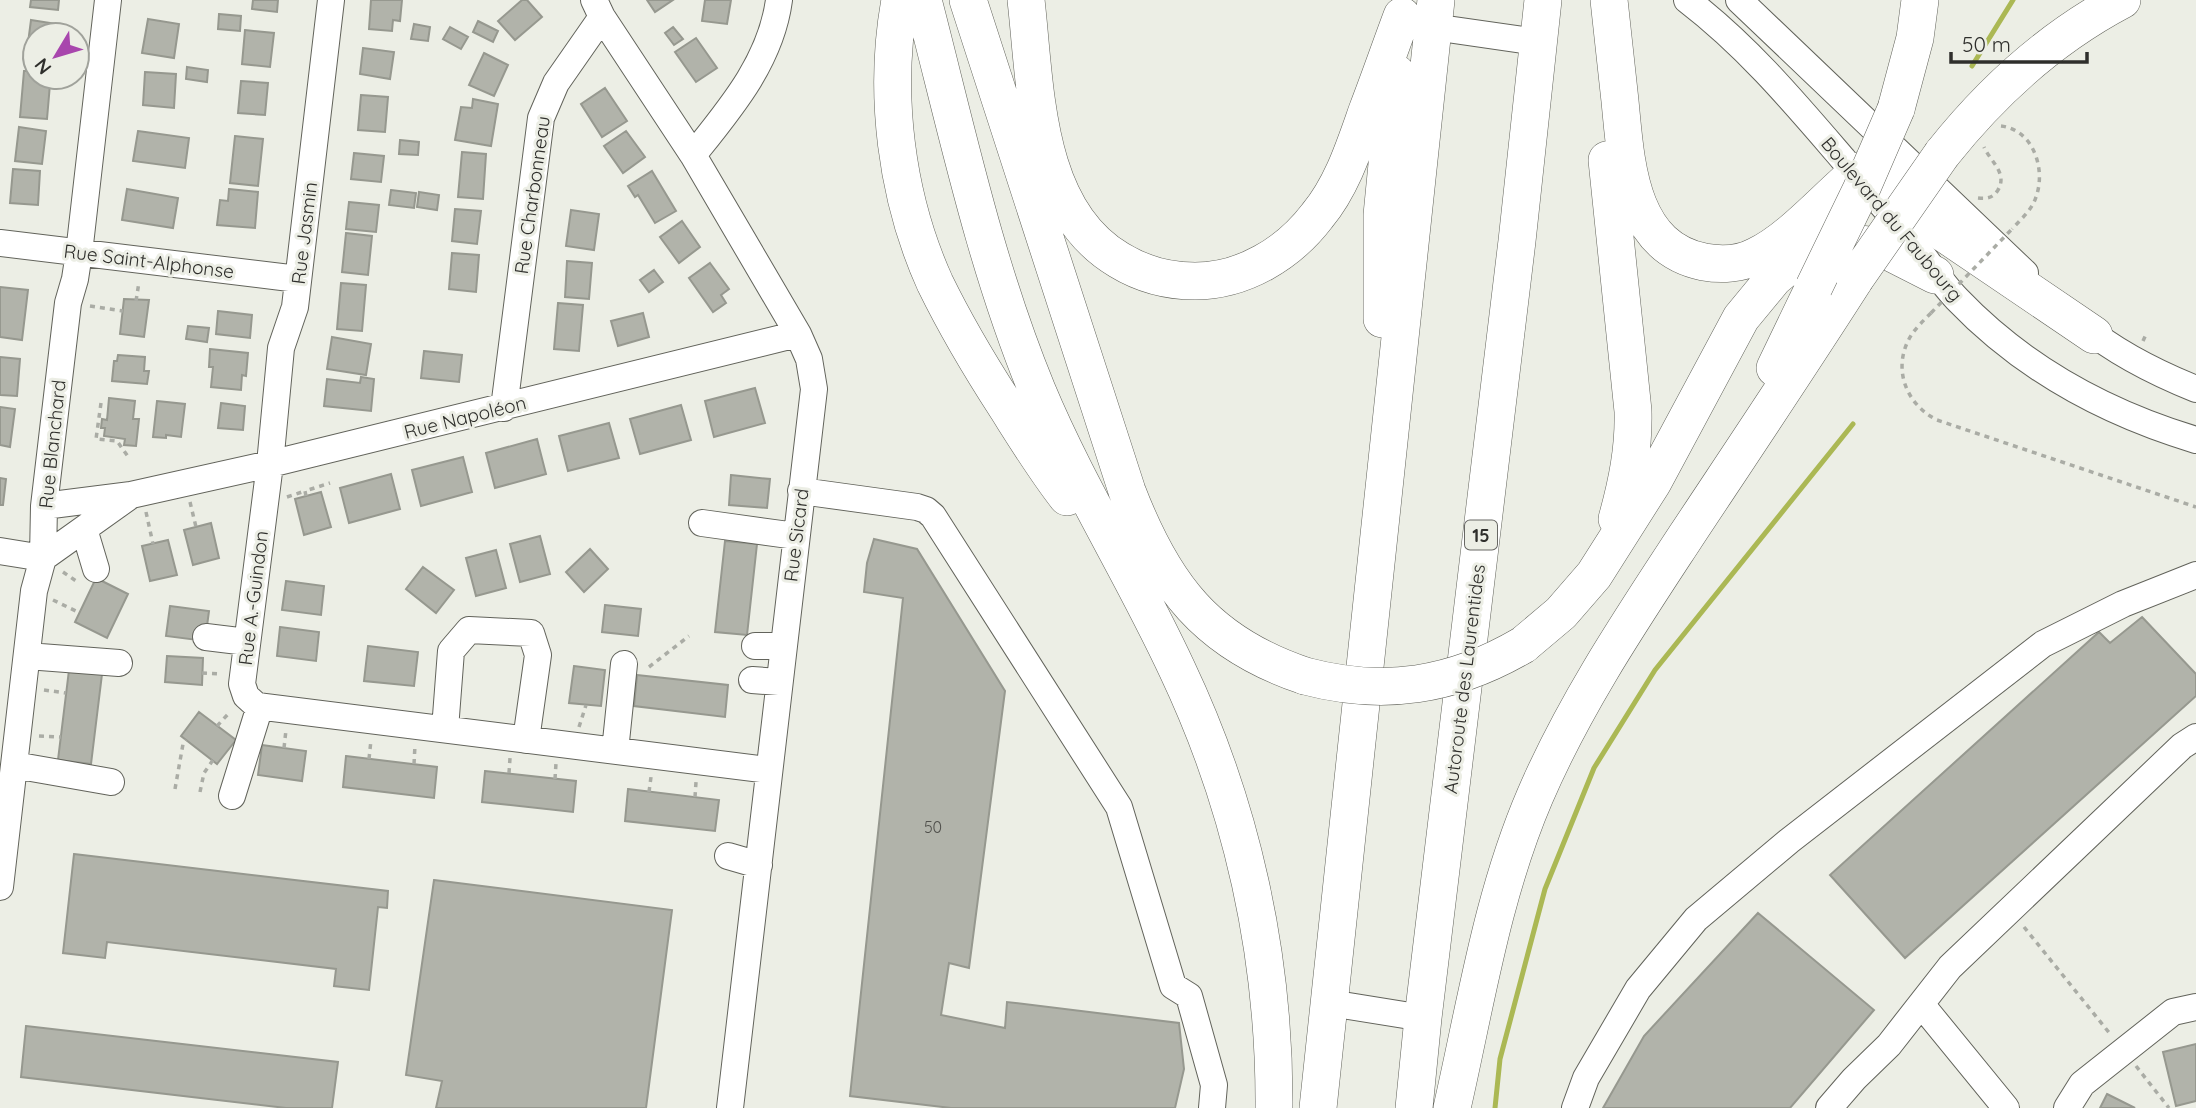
<svg xmlns="http://www.w3.org/2000/svg" width="2196" height="1108" viewBox="0 0 2196 1108" font-family="Quicksand,sans-serif">
<rect width="100%" height="100%" fill="#eceee5"/>
<g fill="none" stroke-linecap="round" stroke-linejoin="round">
<path stroke="#abb854" stroke-width="5" d="M1972,66L2013,0
M1495,1108L1500,1059L1545,889L1594,768L1655,670L1853,424"/>
</g>
<path fill="#b1b3aa" stroke="#96988f" stroke-width="2" d="M31,0H59L58,10L30,7Z
M253,0H278L277,12L252,9Z
M371,0H402L400,21L393,20L392,31L369,29Z
M522,0H527L542,17L515,40L498,21Z
M647,0H673L655,12Z
M705,0H731L727,24L702,21Z
M219,14L241,16L240,31L218,29Z
M148,19L179,24L174,58L142,53Z
M31,20L57,24L56,35H35V67L25,66Z
M478,21L498,31L493,42L473,32Z
M414,24L430,27L428,41L411,39Z
M450,27L468,37L461,49L443,39Z
M673,27L683,39L674,45L665,33Z
M245,30L274,33L270,67L242,64Z
M696,38L717,68L696,82L675,52Z
M363,48L394,52L390,79L360,74Z
M484,53L508,65L494,96L469,85Z
M187,67L208,70L207,82L186,79Z
M24,71H35V77H45L44,84H50L47,119L20,117Z
M145,72L176,74L174,108L143,105Z
M241,81L268,83L265,115L238,113Z
M605,88L627,121L602,137L581,104Z
M361,95L388,97L385,132L358,130Z
M473,99L498,104L491,146L455,140L461,107L472,108Z
M19,127L46,131L42,164L15,161Z
M138,131L189,138L185,168L133,161Z
M626,131L645,157L623,173L604,146Z
M235,136L263,139L258,186L230,183Z
M400,140L419,142L418,155L399,154Z
M462,152L486,154L483,199L458,197Z
M354,153L384,156L381,182L351,179Z
M13,169L40,171L38,205L10,203Z
M652,171L676,211L655,223L638,195L635,197L628,186Z
M127,189L178,198L173,228L122,220Z
M229,189L258,192L255,228L217,225L220,200L228,201Z
M391,190L416,193L414,208L389,205Z
M419,192L439,195L437,210L417,207Z
M349,202L379,205L376,232L346,229Z
M455,209L481,211L477,244L452,241Z
M571,210L599,214L594,250L566,246Z
M682,221L700,247L679,263L660,237Z
M346,233L372,236L368,275L342,272Z
M452,253L479,255L476,292L449,289Z
M567,261L592,263L589,299L565,297Z
M710,263L729,289L721,295L726,303L713,312L689,278Z
M654,270L663,282L649,292L640,280Z
M341,283L366,285L362,331L337,329Z
M0,287L28,290L22,340L0,337Z
M124,299L149,300L144,337L120,334Z
M558,303L583,305L579,351L554,349Z
M218,311L252,315L250,338L216,334Z
M643,313L649,337L618,346L611,321Z
M188,326L209,328L207,342L186,339Z
M332,337L371,344L366,375L327,369Z
M210,349L248,353L246,376L242,375L241,390L211,387L213,367H209Z
M424,351L462,355L459,382L421,378Z
M118,355L145,357L144,371H149L147,384L112,381L114,361H117Z
M0,357L20,359L17,396L0,395Z
M361,377L374,379L371,411L324,406L327,379L360,383Z
M755,388L765,423L714,437L705,401Z
M109,398L135,401L133,419H139L136,446L124,445L125,439L104,436L105,428H101L102,419L107,420Z
M157,401L185,404L181,437L166,435V438L153,437Z
M221,403L245,406L243,430L218,428Z
M681,405L691,440L640,454L630,419Z
M0,407L15,409L10,447L0,445Z
M609,423L619,458L568,471L559,436Z
M537,439L546,474L495,488L486,453Z
M463,457L472,492L421,506L412,470Z
M391,474L400,509L349,523L340,488Z
M731,475L770,479L767,508L729,505Z
M0,478L6,479L3,505H0Z
M321,492L331,527L304,535L295,499Z
M211,523L219,558L193,565L184,530Z
M540,536L550,574L520,582L510,544Z
M874,539L917,549L1005,691L969,968L949,963L941,1015L1005,1028L1007,1002L1179,1023L1184,1069L1175,1108H951L850,1096L903,598L864,592L867,563Z
M168,540L177,575L150,581L142,546Z
M725,541L757,544L747,635L715,632Z
M590,549L608,569L584,592L566,572Z
M496,550L506,588L476,596L466,558Z
M423,567L454,590L436,613L406,589Z
M96,578L128,594L107,638L75,622Z
M286,581L324,586L321,615L282,610Z
M605,605L641,609L638,636L602,632Z
M170,606L209,611L205,641L166,636Z
M2142,617L2196,674V696L1905,958L1830,875L2099,632L2110,643Z
M280,627L319,632L316,661L277,656Z
M368,646L418,652L414,686L364,681Z
M167,656L203,658L202,685L165,682Z
M574,666L605,670L601,706L569,703Z
M69,670L102,674L91,764L58,760Z
M637,675L728,685L725,717L634,706Z
M199,712L236,740L217,764L181,736Z
M262,745L306,751L302,781L258,775Z
M346,756L437,767L434,798L343,787Z
M485,771L576,781L573,812L482,802Z
M628,789L719,800L715,831L625,821Z
M74,854L388,891L387,908L378,907L369,990L334,986L336,969L107,942L105,958L63,953Z
M434,880L672,910L646,1108H436L442,1081L406,1075Z
M1758,913L1874,1010L1790,1108H1603L1644,1036Z
M26,1026L338,1062L332,1108H286L21,1077Z
M2196,1044V1101L2176,1106L2163,1052Z
M2107,1094L2135,1108H2100Z"/>
<g fill="none" stroke-linecap="round" stroke-linejoin="round">
<g stroke="#62635b" stroke-width="28">
<path id="minor" d="M331,0L295,307L281,348L270,464L242,684L246,696L257,706L768,770
M594,0L602,17L693,155L798,334L809,359L814,389L730,1108
M1687,0C1747,46 1794,102 1843,159C1864,185 1887,209 1908,236C1925,257 1938,279 1957,299C2022,367 2106,413 2196,440
M1739,0L2025,273
M1433,27L1538,42
M693,155C730,109 771,61 779,0
M0,243L298,279
M2082,325C2115,352 2156,373 2196,389
M504,408L541,118L556,83L602,17
M801,491L917,507L926,510L933,516L1119,807L1173,986L1189,996L1214,1085L1212,1108
M44,506L131,495L270,464L798,334
M702,523L796,536
M84,529L96,569
M0,551L43,558L130,496
M206,637L247,642
M755,646H783
M27,656L119,663
M752,680L779,682
M445,729L451,651L469,630L531,633L538,655L526,740
M615,751L624,664
M14,765L111,782
M232,796L260,706
M728,856L759,865
M0,887L34,591L43,558L44,506L68,303L75,279L79,253L108,0
M1330,1003L1423,1018
M1921,1004L2006,1108
M1575,1108L1586,1078L1638,989L1696,919L1789,841L2043,644L2123,604L2196,575
M1829,1108L1854,1079L1889,1045L1950,967L2182,746L2196,737
M2067,1108L2082,1084L2173,1012L2196,1007"/>
</g>
<g stroke="#62635b" stroke-width="38">
<path id="highway" d="M900,0C883,93 896,197 935,283C956,326 981,368 1007,408C1026,438 1045,469 1067,497
M923,0C957,131 985,264 1037,390C1077,486 1133,574 1177,669C1242,806 1275,956 1274,1108
M968,0L1127,491C1163,585 1206,643 1305,676
M1026,0C1036,87 1034,210 1119,260C1142,274 1167,281 1195,281C1243,281 1288,254 1317,216C1342,186 1354,148 1367,111C1379,80 1390,48 1402,16
M1609,0C1613,34 1616,67 1620,101C1626,162 1629,247 1704,262C1721,265 1741,264 1756,256C1791,240 1828,196 1859,171L1871,167L1887,176L1945,234L2094,335
M1896,109L1915,38L1920,0
M1942,154C1992,91 2050,38 2122,0
M1607,160L1633,411C1634,449 1627,483 1617,519
M1382,319V215L1396,73
M1775,368L1814,287
M1523,645L1561,613L1594,575L1653,482L1741,318L1774,278L1786,268L1814,252L1833,246L1849,243L1878,246L1935,275
M1318,1108L1436,0
M1414,1108L1423,1018L1517,241L1543,0
M1452,1108C1476,1003 1492,896 1535,796C1575,703 1631,620 1686,536C1743,450 1800,365 1855,279"/>
</g>
<path stroke="#aaaca5" stroke-width="3.5" stroke-dasharray="5 5" stroke-linecap="butt" d="M2001,126C2034,130 2046,170 2036,197C2032,210 2021,219 2012,229
M1978,198C1987,199 1993,198 1998,190C2008,173 1990,161 1984,147
M136,301L139,282
M90,306L123,311
M1931,313C1924,320 1917,327 1912,334C1891,366 1905,404 1937,420L2196,507
M2143,341L2147,332
M101,403L96,439L117,441L129,458
M306,496L305,491L330,483
M287,497L305,491
M190,502L196,527
M146,512L153,544
M63,572L79,583
M53,600L80,613
M649,667L689,636
M202,673L221,674
M44,690L66,693
M217,726L230,712
M579,727L586,705
M39,736L61,737
M284,748L286,730
M369,759L371,740
M414,764L415,745
M509,773L510,758
M555,779L556,763
M175,789L183,744L186,740
M200,792L204,773L213,760
M649,792L651,777
M695,797L696,782
M2024,927L2111,1035
M2136,1066L2169,1108"/>
<use href="#minor" stroke="#fff" stroke-width="26"/>
<use href="#highway" stroke="#fff" stroke-width="37"/>
<g stroke="#62635b" stroke-width="38" stroke-linecap="butt">
<path id="highway-bridge" d="M1855,279L1942,154
M1814,287L1861,190L1896,109
M1305,676C1384,697 1453,686 1523,645"/>
</g>
<path stroke="#aaaca5" stroke-width="3.5" stroke-dasharray="5 5" stroke-linecap="butt" d="M1931,313L2012,229"/>
<use href="#highway-bridge" stroke="#fff" stroke-width="37"/>
</g>
<g text-anchor="middle" dominant-baseline="central" stroke-width="6" stroke-linejoin="round" paint-order="stroke">
<g font-size="16" fill="#50504c">
<text x="933" y="827">50</text>
</g>
<rect fill="#eceee5" stroke="#686864" stroke-width="2" x="1465" y="520.5" width="32" height="29" rx="5"/>
<g font-size="18" font-weight="bold" fill="#2f2f2c">
<text x="1481" y="535">15</text>
</g>
<g font-size="19" fill="#2f2f2c" stroke="#eceee5">
<text transform="translate(532 195) rotate(-82)">Rue Charbonneau</text>
<text transform="translate(1892 219) rotate(50)">Boulevard du Faubourg</text>
<text transform="translate(304 233) rotate(-83)">Rue Jasmin</text>
<text transform="translate(149 261) rotate(7)">Rue Saint-Alphonse</text>
<text transform="translate(465 417) rotate(-14)">Rue Napoléon</text>
<text transform="translate(52 444) rotate(-84)">Rue Blanchard</text>
<text transform="translate(796 535) rotate(-83)">Rue Sicard</text>
<text transform="translate(253 598) rotate(-83)">Rue A.-Guindon</text>
<text transform="translate(1464 679) rotate(-83)">Autoroute des Laurentides</text>
</g>
</g>
<g transform="translate(56 56) rotate(232)"><circle r="33" fill="#eceee5" stroke="#a0a29b" stroke-width="2"/>
<path d="M0-5L12 26L0 18L-12 26Z" fill="#a846ad"/>
<text y="-10" font-size="19" font-weight="bold" text-anchor="middle" fill="#2f2f2c">N</text>
</g>
<path d="M1951 52v10h136v-10" fill="none" stroke="#2f2f2c" stroke-width="3.5"/>
<text x="1962" y="52" font-size="21" fill="#2f2f2c" stroke="#eceee5" stroke-width="5" paint-order="stroke">50 m</text>
</svg>
